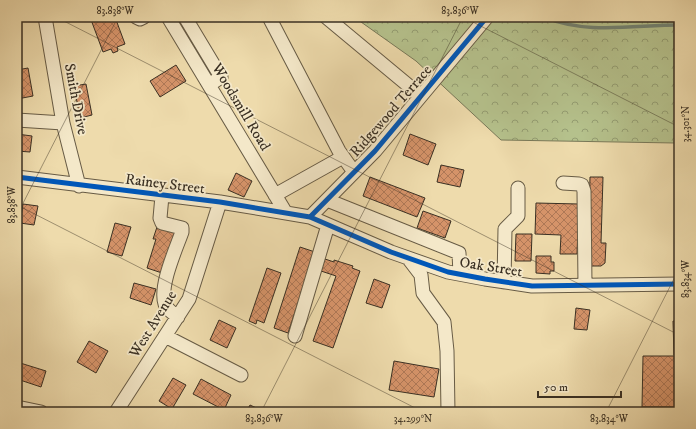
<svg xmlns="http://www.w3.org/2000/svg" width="696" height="429" viewBox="0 0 696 429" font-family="'IM FELL DW Pica',serif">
<defs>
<pattern id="forest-crowns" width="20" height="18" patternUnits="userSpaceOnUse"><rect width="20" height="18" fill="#b5c18c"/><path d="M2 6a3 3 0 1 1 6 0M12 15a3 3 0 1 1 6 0" fill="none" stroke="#949d72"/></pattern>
<pattern id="building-cross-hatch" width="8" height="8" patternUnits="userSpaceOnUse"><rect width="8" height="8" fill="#d59369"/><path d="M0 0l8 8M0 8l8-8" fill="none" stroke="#ae7856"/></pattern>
</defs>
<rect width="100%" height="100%" fill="#eedbac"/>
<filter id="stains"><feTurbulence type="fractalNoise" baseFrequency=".005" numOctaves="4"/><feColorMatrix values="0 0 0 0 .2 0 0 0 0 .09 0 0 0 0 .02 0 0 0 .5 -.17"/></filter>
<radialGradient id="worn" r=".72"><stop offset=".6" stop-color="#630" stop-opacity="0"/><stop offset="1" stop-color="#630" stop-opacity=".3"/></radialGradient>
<path fill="url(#forest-crowns)" stroke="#787858" d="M354,17H679V141L675,143L501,140L416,61Z"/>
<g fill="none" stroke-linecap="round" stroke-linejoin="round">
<path stroke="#738373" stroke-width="3.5" d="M544,17C586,35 635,25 679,25"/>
</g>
<path fill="url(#building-cross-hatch)" stroke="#3a3023" d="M17,17H26V21H17Z
M90,17H115L125,44L117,47L118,51L113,53L111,49L103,52Z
M176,65L186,81L160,97L150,81Z
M28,68L33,96L17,99V70Z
M86,84L92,115L80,118L74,86Z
M17,134L32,136L30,152L17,151Z
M410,134L436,144L428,165L403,155Z
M441,165L464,170L460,187L437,182Z
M236,173L252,181L244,197L228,190Z
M370,177L425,198L417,217L363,196Z
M590,177H603L601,243H606L605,263L601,266H588Z
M536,203L579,204L577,254H560L561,235L535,234Z
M23,204L38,206L34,225L20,223Z
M423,211L451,221L445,238L417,228Z
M115,223L131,227L122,256L107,252Z
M157,227L177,233L162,273L147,268L156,239H153Z
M516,234H532L531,261H515Z
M300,247L315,252L288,333L274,328Z
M536,256H551V262H554V271H550V274L536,273Z
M325,259L334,262V260L353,266L352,268L360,271L333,348L313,341L336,276L321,271Z
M267,268L281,273L264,323L257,320L256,324L249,321Z
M374,279L390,285L382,308L366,303Z
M134,283L156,289L151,305L130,298Z
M576,308L590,310L587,330L574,329Z
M219,320L236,328L227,348L210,340Z
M673,321H679V355H674Z
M89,341L108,351L96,373L77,362Z
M643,356H679V407H642Z
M394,361L439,369L434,397L389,390Z
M17,362L46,371L41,387L17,379Z
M173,378L186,385L172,409L159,401Z
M201,379L231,395L224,410L193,394Z
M250,405L265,412H246Z"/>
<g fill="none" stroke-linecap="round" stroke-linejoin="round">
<g stroke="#675b45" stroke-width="15">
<path id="minor" d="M45,17L63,123L79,186
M136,17L140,19L144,17
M168,17L286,213
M185,17L221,77L209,85
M269,17L339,151L354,172
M326,17L421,96
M17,120L63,123
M17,177L220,202L310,217L391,252L448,272L485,279L532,286L679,284
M563,183L579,184L582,185L584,191L585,285
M275,195L343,157
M162,196L160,218L162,223L182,228V232C176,249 159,286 165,304C167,310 173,313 178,317
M327,200L459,253L460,274
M310,217L375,151L487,17
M408,258L421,275L423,293L444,322L447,351L448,412
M504,282L505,229L518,216V188
M165,336L241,375
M295,336L328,225
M17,407L41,412
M116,412L189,299L220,202"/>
</g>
<use href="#minor" stroke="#f4e8c9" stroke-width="13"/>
<g stroke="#f4e8c9" stroke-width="8">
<path id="cycleway" d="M17,177L220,202L310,217L391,252L448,272L485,279L532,286L679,284
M310,217L375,151L487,17"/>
</g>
<use href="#cycleway" stroke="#0057b8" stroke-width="5"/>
</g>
<path fill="none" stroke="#3a3023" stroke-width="1" stroke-opacity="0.45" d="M56,17L679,335M463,17L679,127M17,205L423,412M17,215L118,17M261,412L463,17M606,412L679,269"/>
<g text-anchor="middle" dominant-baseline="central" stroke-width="3.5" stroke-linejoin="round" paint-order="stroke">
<g font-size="15" fill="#3a3023" stroke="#f4e8c9">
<text transform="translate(76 99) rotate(79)">Smith Drive</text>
<text transform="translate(241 107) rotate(59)">Woodsmill Road</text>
<text transform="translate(391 111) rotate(-49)">Ridgewood Terrace</text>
<text transform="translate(165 184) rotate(7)">Rainey Street</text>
<text transform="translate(491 267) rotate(9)">Oak Street</text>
<text transform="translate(153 324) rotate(-58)">West Avenue</text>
</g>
</g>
<rect width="696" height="429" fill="none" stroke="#eedbac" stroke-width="44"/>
<path d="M538 391v6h83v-6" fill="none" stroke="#3a3023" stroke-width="2"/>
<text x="544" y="391" font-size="12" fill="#3a3023" stroke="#f4e8c9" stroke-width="3" paint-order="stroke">50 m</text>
<rect x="22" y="22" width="652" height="385" fill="none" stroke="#3a3023" stroke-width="1.5"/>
<g font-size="10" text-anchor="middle" fill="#3a3023">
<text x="115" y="14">83.838°W</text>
<text x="460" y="14">83.836°W</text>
<text transform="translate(685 124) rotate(-90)" y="4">34.301°N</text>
<text transform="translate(11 205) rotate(-90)" y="4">83.838°W</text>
<text transform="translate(685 279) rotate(-90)" y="4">83.834°W</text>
<text x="264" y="422">83.836°W</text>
<text x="413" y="422">34.299°N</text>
<text x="609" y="422">83.834°W</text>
</g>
<rect width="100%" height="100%" filter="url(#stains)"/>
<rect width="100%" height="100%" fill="url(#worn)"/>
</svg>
